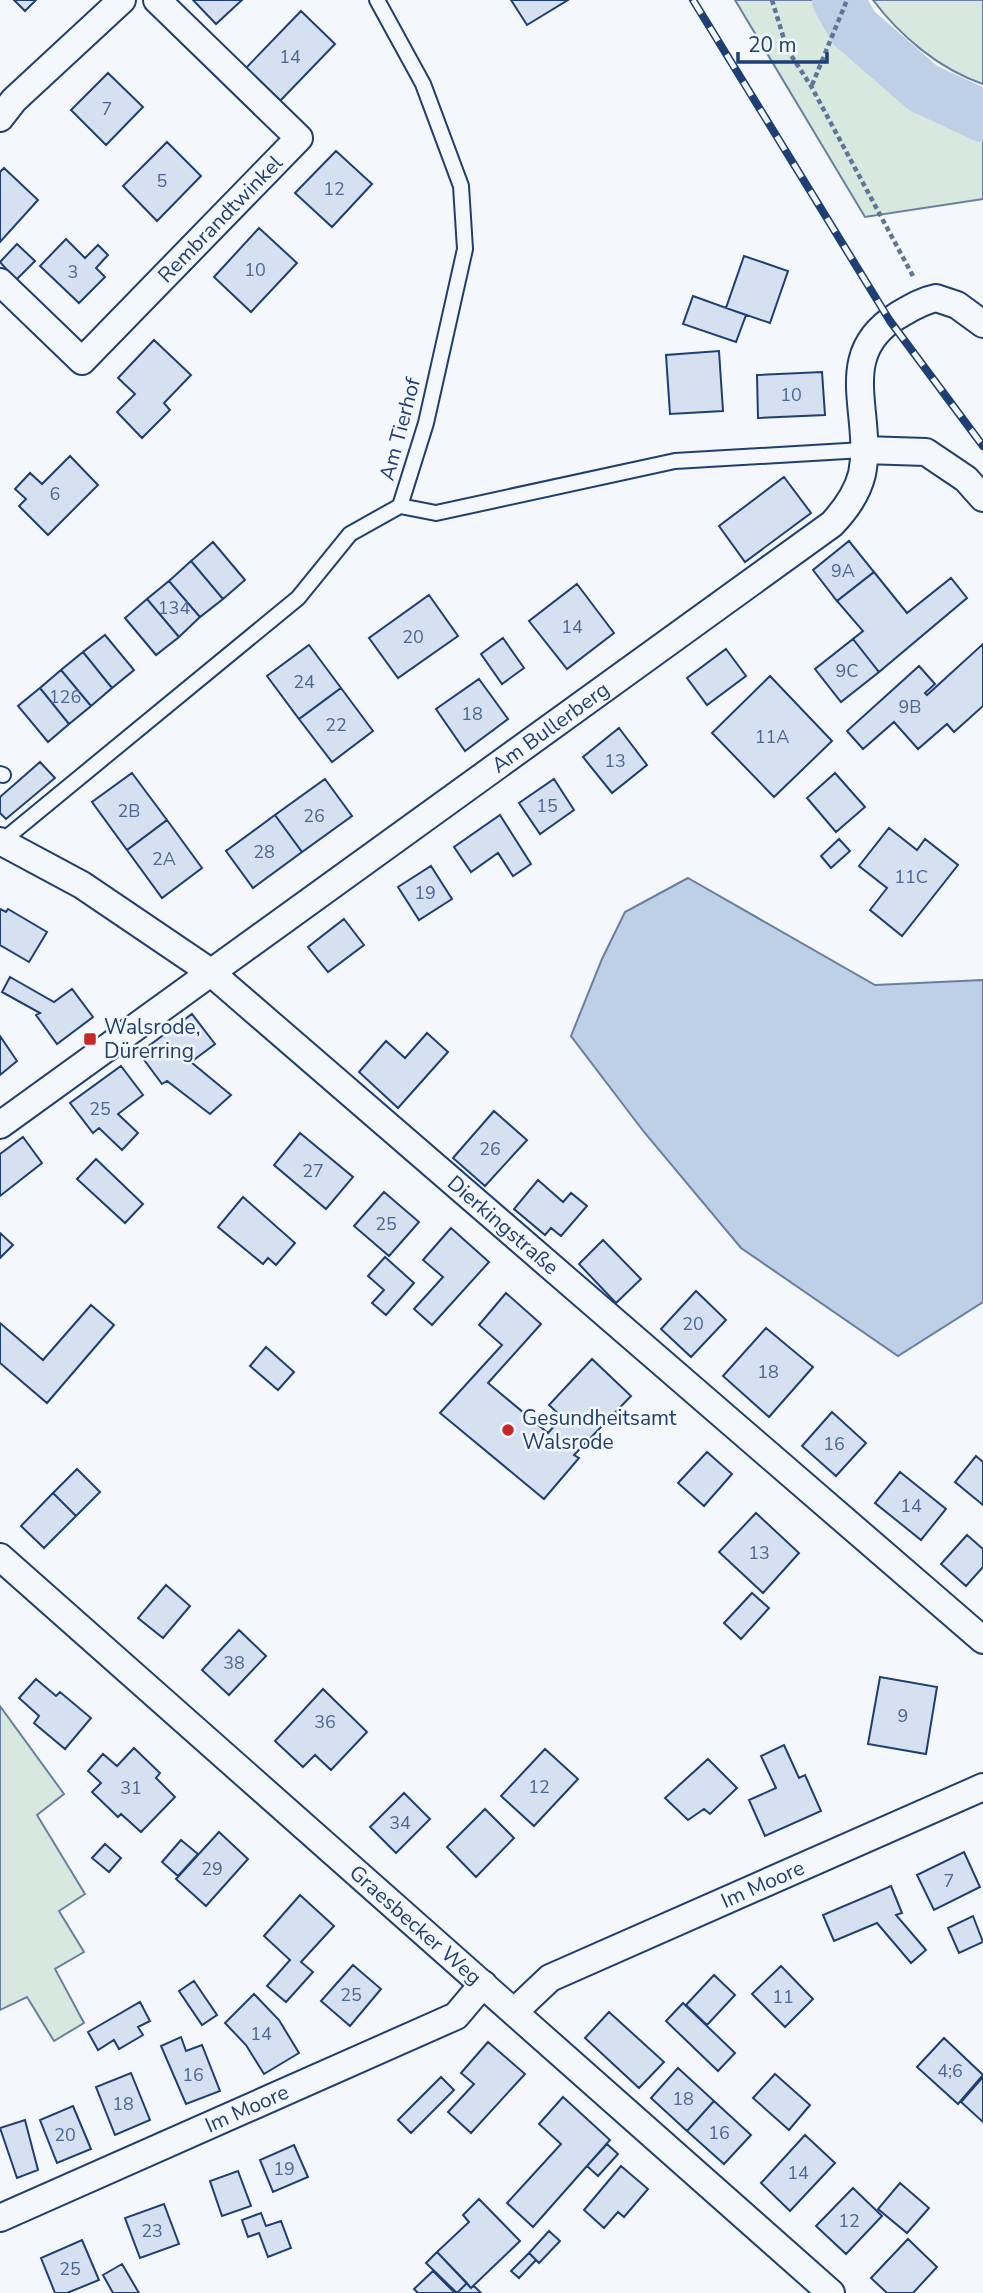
<svg xmlns="http://www.w3.org/2000/svg" width="983" height="2293" viewBox="0 0 983 2293" font-family="'Nunito Sans',sans-serif">
<rect width="100%" height="100%" fill="#f4f7fb"/>
<path fill="#d7e8df" stroke="#687fa3" stroke-width="2" d="M735,0H821L849,51L917,112L983,134V199L865,217Z
M873,0H983V84C939,69 900,36 873,0Z
M0,1706L64,1794L37,1815L85,1894L59,1911L84,1952L55,1969L84,2023L54,2041L27,1997L0,2010Z"/>
<path fill="#bed0e5" stroke="#687fa3" stroke-width="2" d="M688,878L875,985L983,980V1302L898,1356L741,1248L644,1132L571,1036L602,959L625,912Z"/>
<g fill="none" stroke-linecap="round" stroke-linejoin="round">
<path stroke="#bed0e5" stroke-width="52" d="M838,0L854,28L923,88L983,116"/>
</g>
<path fill="#d5e0f0" stroke="#1d3f73" stroke-width="2" d="M14,0H36L25,11Z
M193,0H242L216,24Z
M511,0H568L527,25Z
M301,11L335,44L279,102L245,69Z
M108,73L143,107L106,145L71,110Z
M167,142L201,176L157,221L123,186Z
M336,151L372,184L332,227L295,193Z
M4,168L38,200L0,242V172Z
M259,228L297,263L251,312L214,277Z
M66,239L85,258L98,245L108,255L96,268L105,277L79,303L40,266Z
M17,244L35,261L16,280L0,262Z
M744,256L788,271L770,323L726,308Z
M693,296L746,315L736,342L683,324Z
M154,340L191,375L164,403L170,410L142,438L117,412L135,394L118,378Z
M719,351L723,411L670,414L666,355Z
M822,372L825,415L758,418L757,375Z
M70,456L98,485L48,535L19,506L26,499L15,489L30,473L42,484Z
M784,477L811,513L745,562L719,526Z
M849,541L874,572L837,601L813,570Z
M213,542L245,580L223,599L191,561Z
M191,561L223,599L200,617L169,581Z
M874,572L907,613L951,578L967,598L879,672L853,639L863,631L837,601Z
M169,581L200,617L179,637L147,599Z
M577,584L614,633L567,669L529,621Z
M429,595L458,636L398,678L369,638Z
M147,599L179,637L156,655L125,618Z
M105,635L134,670L112,688L83,652Z
M503,638L524,668L502,684L481,654Z
M853,639L879,672L841,702L815,669Z
M983,644V706L954,732L947,724L918,749L894,722L863,749L847,731L919,666L935,684L925,693L927,695Z
M309,645L341,688L299,719L267,676Z
M726,649L746,676L707,705L687,678Z
M83,652L112,688L91,706L61,670Z
M61,670L91,706L69,724L40,688Z
M770,676L832,741L774,797L712,733Z
M479,679L508,719L465,751L436,709Z
M40,688L69,724L48,742L18,706Z
M341,688L373,731L332,762L299,719Z
M619,728L647,765L612,793L583,757Z
M40,762L55,778L6,819L0,813V797Z
M132,773L167,820L127,850L92,802Z
M835,773L865,807L836,832L807,798Z
M325,779L352,816L302,852L275,815Z
M554,779L574,810L540,834L519,803Z
M275,815L302,852L253,888L226,851Z
M500,815L531,864L513,876L498,853L471,872L454,847Z
M167,820L202,868L162,898L127,850Z
M889,828L917,850L925,839L958,865L902,936L870,910L887,888L859,866Z
M839,839L850,851L831,868L821,856Z
M431,866L452,899L419,920L398,887Z
M0,909L6,912L8,909L47,932L29,962L0,945Z
M344,919L364,945L328,972L308,947Z
M10,977L54,1002L72,989L93,1017L57,1044L36,1015L40,1013L2,992Z
M192,1014L215,1044L191,1062L231,1095L210,1114L167,1081L162,1084L139,1053Z
M427,1033L448,1052L398,1108L359,1072L386,1041L405,1058Z
M0,1036L17,1061L0,1075Z
M121,1066L143,1095L118,1114L138,1133L122,1150L99,1128L93,1133L70,1103Z
M494,1111L527,1140L485,1186L453,1158Z
M300,1133L353,1177L326,1209L274,1165Z
M23,1137L42,1163L0,1196V1154Z
M96,1159L143,1204L125,1223L77,1179Z
M538,1180L563,1202L571,1193L587,1206L561,1236L551,1228L545,1235L514,1209Z
M384,1192L419,1222L389,1256L354,1226Z
M243,1197L295,1243L276,1265L268,1258L263,1264L218,1227Z
M451,1228L489,1262L432,1325L414,1309L443,1277L423,1260Z
M0,1233L13,1245L0,1258Z
M603,1240L641,1279L616,1303L579,1264Z
M385,1257L414,1283L386,1315L372,1303L384,1290L368,1276Z
M696,1291L726,1320L691,1357L661,1329Z
M506,1293L541,1324L488,1383L548,1433L562,1417L549,1405L592,1359L631,1396L574,1455L579,1458L544,1499L440,1413L502,1345L479,1325Z
M91,1305L114,1325L47,1403L0,1363V1323L43,1360Z
M766,1328L813,1367L769,1417L723,1376Z
M266,1347L294,1372L278,1390L250,1366Z
M832,1412L866,1443L836,1476L802,1446Z
M707,1452L732,1474L704,1506L678,1483Z
M976,1456L983,1462V1505L955,1482Z
M77,1469L100,1492L76,1516L53,1493Z
M900,1472L946,1509L921,1540L875,1503Z
M53,1493L76,1516L44,1548L21,1526Z
M756,1513L799,1553L763,1593L719,1552Z
M967,1535L983,1549V1567L966,1586L941,1564Z
M166,1585L190,1606L163,1638L138,1618Z
M752,1593L769,1608L741,1639L724,1623Z
M239,1630L266,1656L229,1695L202,1670Z
M880,1677L937,1687L926,1754L868,1744Z
M36,1679L56,1696L60,1692L91,1718L65,1749L34,1723L39,1716L19,1698Z
M323,1689L367,1732L331,1770L315,1755L303,1767L275,1741Z
M784,1745L799,1778L805,1775L821,1811L765,1836L749,1800L776,1788L761,1756Z
M134,1748L160,1773L156,1778L175,1797L141,1832L121,1814L118,1817L92,1792L101,1783L88,1771L103,1754L117,1766Z
M545,1749L578,1779L534,1826L501,1796Z
M708,1759L737,1788L710,1814L704,1809L688,1820L665,1798Z
M404,1793L430,1819L396,1853L370,1827Z
M485,1809L514,1838L476,1877L447,1847Z
M219,1832L248,1859L206,1906L176,1879Z
M181,1840L198,1854L178,1876L162,1862Z
M105,1844L121,1858L109,1872L92,1858Z
M964,1852L980,1887L934,1910L917,1875Z
M891,1886L902,1913L896,1915L926,1950L911,1963L877,1923L834,1941L823,1915Z
M300,1895L334,1926L301,1962L313,1972L286,2002L267,1986L290,1960L264,1936Z
M973,1916L983,1942L959,1953L948,1928Z
M353,1965L381,1989L350,2026L321,2001Z
M781,1966L813,1999L785,2027L752,1994Z
M714,1975L735,1995L707,2025L686,2005Z
M194,1981L217,2015L202,2025L179,1991Z
M254,1994L279,2020L299,2053L264,2074L246,2045L225,2023Z
M140,2002L150,2021L138,2027L143,2035L119,2049L114,2040L98,2050L88,2032Z
M683,2003L735,2053L718,2071L666,2021Z
M609,2012L664,2062L639,2088L585,2038Z
M181,2037L186,2051L202,2045L220,2091L186,2104L161,2046Z
M944,2038L983,2075L958,2104L917,2067Z
M488,2042L525,2074L471,2133L448,2112L474,2084L461,2073Z
M678,2068L714,2101L687,2131L651,2098Z
M131,2073L150,2120L115,2135L96,2087Z
M775,2074L810,2105L789,2130L753,2098Z
M441,2077L454,2090L411,2133L398,2120Z
M983,2077V2122L961,2102Z
M563,2097L610,2140L533,2227L507,2203L561,2144L539,2124Z
M714,2101L751,2135L724,2164L687,2131Z
M73,2106L91,2149L57,2163L40,2120Z
M25,2120L38,2170L17,2178L0,2128Z
M805,2135L835,2163L790,2211L761,2183Z
M607,2144L618,2154L598,2176L587,2166Z
M294,2145L308,2177L273,2192L260,2160Z
M621,2166L648,2189L624,2217L618,2212L604,2228L584,2210Z
M238,2171L251,2206L222,2216L210,2181Z
M900,2183L929,2208L907,2233L878,2209Z
M853,2188L882,2216L846,2254L816,2226Z
M479,2199L520,2241L471,2288L437,2252L469,2222L463,2215Z
M164,2204L179,2244L140,2258L125,2218Z
M261,2213L266,2226L281,2221L291,2248L268,2257L259,2233L248,2237L242,2220Z
M549,2231L560,2241L539,2263L529,2253Z
M908,2239L937,2267L913,2293H887L871,2278Z
M82,2240L99,2280L67,2293H55L41,2258Z
M437,2252L467,2283L457,2293L426,2263Z
M529,2253L536,2260L519,2278L511,2271Z
M122,2264L139,2293H113L103,2275Z
M433,2271L455,2293H418L414,2289Z
M467,2283L471,2288L474,2286L481,2293H457Z"/>
<g fill="none" stroke-linecap="round" stroke-linejoin="round">
<g stroke="#1d3f73" stroke-width="18">
<path id="service" d="M377,0L423,84L461,186L465,249L426,423L400,506
M400,506L436,513L675,461L863,450
M0,774L3,775
M1,842L298,598L350,534L400,506"/>
</g>
<g stroke="#1d3f73" stroke-width="30">
<g id="minor">
<path d="M0,118L14,100L122,0"/>
<path id="s1" d="M0,282L82,361L299,138L157,0"/>
<path d="M863,450L926,452L966,479L983,498"/>
<path id="s2" d="M0,841L82,885L209,971L983,1640"/>
<path id="s3" d="M0,1125L832,524C846,509 857,494 862,474C874,414 833,356 897,316C909,309 921,301 936,298L957,305L983,324"/>
<path id="s4" d="M0,1557L831,2293"/>
<path id="s5" d="M514,2012L550,1978L983,1787"/>
<path id="s6" d="M0,2218L456,2016L483,1984"/>
</g>
</g>
<path stroke="#5e769c" stroke-width="4.5" stroke-dasharray="5 3.5" stroke-linecap="butt" d="M772,0L787,49L811,86L914,278
M812,85L847,0"/>
<use href="#service" stroke="#f4f7fb" stroke-width="14"/>
<use href="#minor" stroke="#f4f7fb" stroke-width="26"/>
<g stroke="#1d3f73" stroke-width="8">
<path id="rail" d="M693,0L890,321L983,446"/>
</g>
<use href="#rail" stroke="#f4f7fb" stroke-width="5" stroke-dasharray="16" stroke-linecap="butt"/>
</g>
<g fill="#c62828" stroke="#f4f7fb" stroke-width="2.5">
<rect x="83" y="1032" width="14" height="14" rx="3.5"/>
<circle cx="508" cy="1430" r="7"/>
</g>
<g text-anchor="middle" dominant-baseline="central" stroke-width="5" stroke-linejoin="round" paint-order="stroke">
<g font-size="18" fill="#4b6792">
<text x="290" y="57">14</text>
<text x="107" y="109">7</text>
<text x="162" y="181">5</text>
<text x="334" y="189">12</text>
<text x="255" y="270">10</text>
<text x="73" y="272">3</text>
<text x="791" y="395">10</text>
<text x="55" y="494">6</text>
<text x="843" y="571">9A</text>
<text x="174" y="608">134</text>
<text x="572" y="627">14</text>
<text x="413" y="637">20</text>
<text x="847" y="671">9C</text>
<text x="304" y="682">24</text>
<text x="65" y="697">126</text>
<text x="910" y="707">9B</text>
<text x="472" y="714">18</text>
<text x="336" y="725">22</text>
<text x="772" y="737">11A</text>
<text x="615" y="761">13</text>
<text x="547" y="806">15</text>
<text x="129" y="811">2B</text>
<text x="314" y="816">26</text>
<text x="264" y="852">28</text>
<text x="164" y="859">2A</text>
<text x="911" y="877">11C</text>
<text x="425" y="893">19</text>
<text x="100" y="1109">25</text>
<text x="490" y="1149">26</text>
<text x="313" y="1171">27</text>
<text x="386" y="1224">25</text>
<text x="693" y="1324">20</text>
<text x="768" y="1372">18</text>
<text x="834" y="1444">16</text>
<text x="911" y="1506">14</text>
<text x="759" y="1553">13</text>
<text x="234" y="1663">38</text>
<text x="903" y="1716">9</text>
<text x="325" y="1722">36</text>
<text x="539" y="1787">12</text>
<text x="131" y="1788">31</text>
<text x="400" y="1823">34</text>
<text x="212" y="1869">29</text>
<text x="949" y="1881">7</text>
<text x="351" y="1995">25</text>
<text x="783" y="1997">11</text>
<text x="261" y="2034">14</text>
<text x="950" y="2071">4;6</text>
<text x="193" y="2075">16</text>
<text x="683" y="2099">18</text>
<text x="123" y="2104">18</text>
<text x="719" y="2133">16</text>
<text x="65" y="2135">20</text>
<text x="284" y="2169">19</text>
<text x="798" y="2173">14</text>
<text x="849" y="2221">12</text>
<text x="152" y="2231">23</text>
<text x="70" y="2269">25</text>
</g>
<g font-size="21" fill="#1d3f73" stroke="#f4f7fb">
<text stroke="none"><textPath href="#s1" startOffset="312">Rembrandtwinkel</textPath></text>
<text transform="translate(400 429) rotate(-75)">Am Tierhof</text>
<text stroke="none"><textPath href="#s3" startOffset="679">Am Bullerberg</textPath></text>
<text stroke="none"><textPath href="#s2" startOffset="635">Dierkingstraße</textPath></text>
<text stroke="none"><textPath href="#s5" startOffset="282">Im Moore</textPath></text>
<text stroke="none"><textPath href="#s4" startOffset="555">Graesbecker Weg</textPath></text>
<text stroke="none"><textPath href="#s6" startOffset="270">Im Moore</textPath></text>
</g>
<g font-size="21" fill="#1d3f73" stroke="#f4f7fb" text-anchor="start">
<text x="104" y="1027">Walsrode,<tspan x="104" dy="24">Dürerring</tspan></text>
<text x="522" y="1418">Gesundheitsamt<tspan x="522" dy="24">Walsrode</tspan></text>
</g>
</g>
<path d="M738 52v10h89v-10" fill="none" stroke="#1d3f73" stroke-width="3.5"/>
<text x="748" y="52" font-size="21" fill="#1d3f73" stroke="#f4f7fb" stroke-width="5" paint-order="stroke">20 m</text>
</svg>
